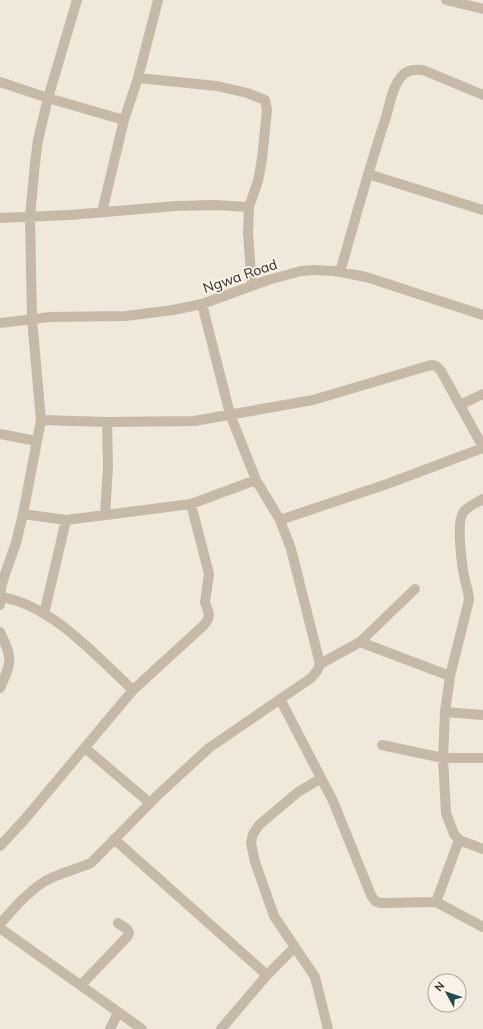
<svg xmlns="http://www.w3.org/2000/svg" width="483" height="1029" viewBox="0 0 483 1029" font-family="Mulish,sans-serif">
<rect width="100%" height="100%" fill="#f0e8db"/>
<g fill="none" stroke-linecap="round" stroke-linejoin="round">
<path stroke="#c7b9a8" stroke-width="10" d="M446,0L483,9
M138,78L217,86L247,93L265,100L267,110L262,159L258,181L249,207L248,234L252,286
M0,82L48,98L124,120
M368,174L483,210
M102,212L124,120L138,78L158,0
M0,218L70,215L176,206L214,205L249,207
M340,272C355,220 369,168 386,117C390,104 392,87 401,77C406,70 414,69 423,70L483,95
M0,323L50,317L126,316L173,310L202,304L268,280L301,271L314,270L335,271L366,277L483,315
M462,407L464,403L483,394
M41,420L107,422L194,421L313,400L431,365L436,366L441,371L483,447
M0,434L36,441
M483,499C477,503 467,506 463,513C456,522 462,567 465,580C466,587 469,592 469,600L450,676L445,712L443,758L446,813L454,834L459,840L483,849
M23,514L66,520L191,504L256,480
M105,514L108,467L107,422
M280,520L387,484L483,448
M0,597C51,604 96,656 133,690
M0,605L1,588L5,574L16,543L23,514L41,420L32,319L30,217L35,163L38,140L48,98L77,0
M44,614L66,520
M0,632C13,659 12,661 0,688
M360,642L450,676
M320,664L360,642L415,589
M280,699L333,801L371,895L375,901L381,903L436,902L483,927
M445,712L483,715
M382,745L443,758H483
M85,748L150,803
M320,779L298,792L259,825L253,834L251,843L255,862L274,916L315,977L328,1029
M114,839L267,975
M0,846L25,819L133,690L204,625L208,619L209,614L205,602L209,574L191,504
M436,902L459,840
M0,924C13,909 26,894 42,883C57,873 75,870 91,863L160,793L209,748L311,678L317,671L320,664L291,549L280,520L256,480L230,414L202,304
M0,928L142,1029
M81,985L127,937L129,933L127,929L118,923
M110,1029L118,1013
M221,1029L267,975L295,947"/>
</g>
<g text-anchor="middle" dominant-baseline="central" stroke-width="3.5" stroke-linejoin="round" paint-order="stroke">
<g font-size="14" fill="#342d28" stroke="#f8f2e7">
<text transform="translate(240 276) rotate(-19)">Ngwa Road</text>
</g>
</g>
<g transform="translate(447 993) rotate(310)"><circle r="19" fill="#f8f2e7" stroke="#aaa39b"/>
<path d="M0-3L7 15L0 10L-7 15Z" fill="#204b53"/>
<text y="-6" font-size="11" font-weight="bold" text-anchor="middle" fill="#342d28">N</text>
</g>
</svg>
